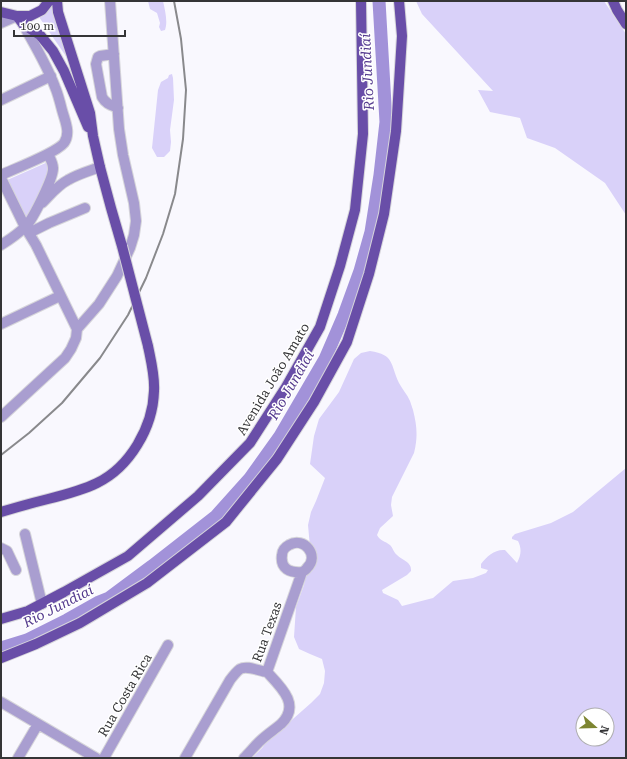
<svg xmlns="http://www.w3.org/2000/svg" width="627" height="759" viewBox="0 0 627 759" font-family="'Roboto Serif',serif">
<rect width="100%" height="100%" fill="#f9f8fe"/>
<path fill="#d9d1f9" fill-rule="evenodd" d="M148,1H163C165,10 168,22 165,30L161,31L159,27L160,23L157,13L150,9Z
M416,1H604L626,34V215L605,183L555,148L527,138L520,118L490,112L478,90L493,91L422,14Z
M54,3L72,65L39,17Z
M172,74L173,78L174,100L170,130L171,142L170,151L164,157H157L152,148L158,90L161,82L168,78L169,75Z
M48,162L51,168L27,219L5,181Z
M370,351C395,355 390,364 399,383C402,389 407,394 410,401C411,404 412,407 413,410C417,426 418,437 414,453L392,497L391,505L393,516L380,528L377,535C380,541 385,541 390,545C393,548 394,553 397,555C403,561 412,562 411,571L407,575L382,590L383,593L398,600L402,606L433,598L453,581L473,578L486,573L488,570L481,568V564C487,556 495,549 505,550L517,563C521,555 522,549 518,541L512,539V537L515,534L551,523L573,512L626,468V758H252L263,747L267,736L285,726L311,703L320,694L324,683L325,671L322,659L310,654L299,649L294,637L296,607L304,585L310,547L308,525L311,512L316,501L325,478L310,464L314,436L319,419L339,392L354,359L361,353ZM583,715H607V739H583Z"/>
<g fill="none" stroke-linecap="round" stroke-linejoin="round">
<path stroke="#a292d9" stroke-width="13" d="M1,648L27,640L67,620L99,602L109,598L152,566L216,516L250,478L280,436L325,359L344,315L360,271L371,232L380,175L386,122L379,1"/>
<g stroke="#d6d5da" stroke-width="12">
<path id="minor" d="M1,23L17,16
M114,54L100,56L98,57L96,64L102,97C106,104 111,105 118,108
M1,100L51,76
M1,175C14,169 56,153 64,143C71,133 65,121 62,110C60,102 58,94 55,87C47,65 34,44 23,24
M1,178L25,227L36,245L77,329
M42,203C50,195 58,185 68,180C78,174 89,171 100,167
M29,233L49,223L85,208
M1,245C9,240 19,233 26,226C33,219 54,177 53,168C53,163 50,158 48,154
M1,324L60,296
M1,417L65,358L71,349L76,338L77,329L99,304L117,276L130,248L134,235L136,221L134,203L123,155L119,129L110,1
M25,534L42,604
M1,548L7,551L16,570
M267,672L302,572C304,571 306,570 307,568C320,556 304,536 289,545C285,547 282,551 282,555C280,569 290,573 302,572
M1,702L96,758
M18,758L38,724
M104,758L168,645
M185,758L230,680C233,676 236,672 240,669C247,665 259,671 267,672
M244,758C249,753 254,747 259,742C266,735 274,730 281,724C301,705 281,687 267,672"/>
</g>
<g stroke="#d6d5da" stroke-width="12">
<path id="major" d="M57,1L58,12L90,113L93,136L100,167L111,208L122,246
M613,1L617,10L626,24
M1,12L17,16H30L42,10L49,1
M17,16L23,24L40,35L53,51L64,71L88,127
M1,512C17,507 32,503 48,499C64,495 83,490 97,483C130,467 153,427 154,391C155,376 151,361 148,346
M1,619L28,611L64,592L128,556L198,496L250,443L286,387L320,327L340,266L355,210L363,134L361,1
M1,658L36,644L80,623L147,583L226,522L277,459L314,402L347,342L369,274L384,214L396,131L402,36L399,1"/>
</g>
<use href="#minor" stroke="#a99ed0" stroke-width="10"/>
<use href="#major" stroke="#694ea8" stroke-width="10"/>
<path stroke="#89898c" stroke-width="2" d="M1,455L29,433L62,403L100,358L128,315L146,278L163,234L175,194L183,139L186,90L181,39L174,1"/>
<g stroke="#d6d5da" stroke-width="12" stroke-linecap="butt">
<path id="major-bridge" d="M122,246L148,346"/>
</g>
<use href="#major-bridge" stroke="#694ea8" stroke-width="10"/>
</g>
<g text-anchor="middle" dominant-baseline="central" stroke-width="3" stroke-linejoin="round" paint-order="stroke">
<g font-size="13" fill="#353537" stroke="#fff">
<text transform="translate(273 379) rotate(-59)">Avenida João Amato</text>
<text transform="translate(267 632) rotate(-70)">Rua Texas</text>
<text transform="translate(125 695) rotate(-60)">Rua Costa Rica</text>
</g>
<g font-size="14" font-style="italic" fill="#543a8e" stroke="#fff">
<text transform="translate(367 72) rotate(-93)">Rio Jundiaí</text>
<text transform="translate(291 385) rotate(-60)">Rio Jundiaí</text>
<text transform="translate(58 606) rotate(-27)">Rio Jundiaí</text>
</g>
</g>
<rect width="627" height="759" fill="none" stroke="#353537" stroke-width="4"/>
<g transform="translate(595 727) rotate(110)"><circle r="19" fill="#ffffff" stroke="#aeaeaf"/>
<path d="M0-3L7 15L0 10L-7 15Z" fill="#7d8531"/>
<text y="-6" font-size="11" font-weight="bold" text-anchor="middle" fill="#353537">N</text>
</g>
<path d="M14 30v6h111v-6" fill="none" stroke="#353537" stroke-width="2"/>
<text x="20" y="30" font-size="12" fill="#353537" stroke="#ffffff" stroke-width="3" paint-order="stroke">100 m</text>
</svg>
